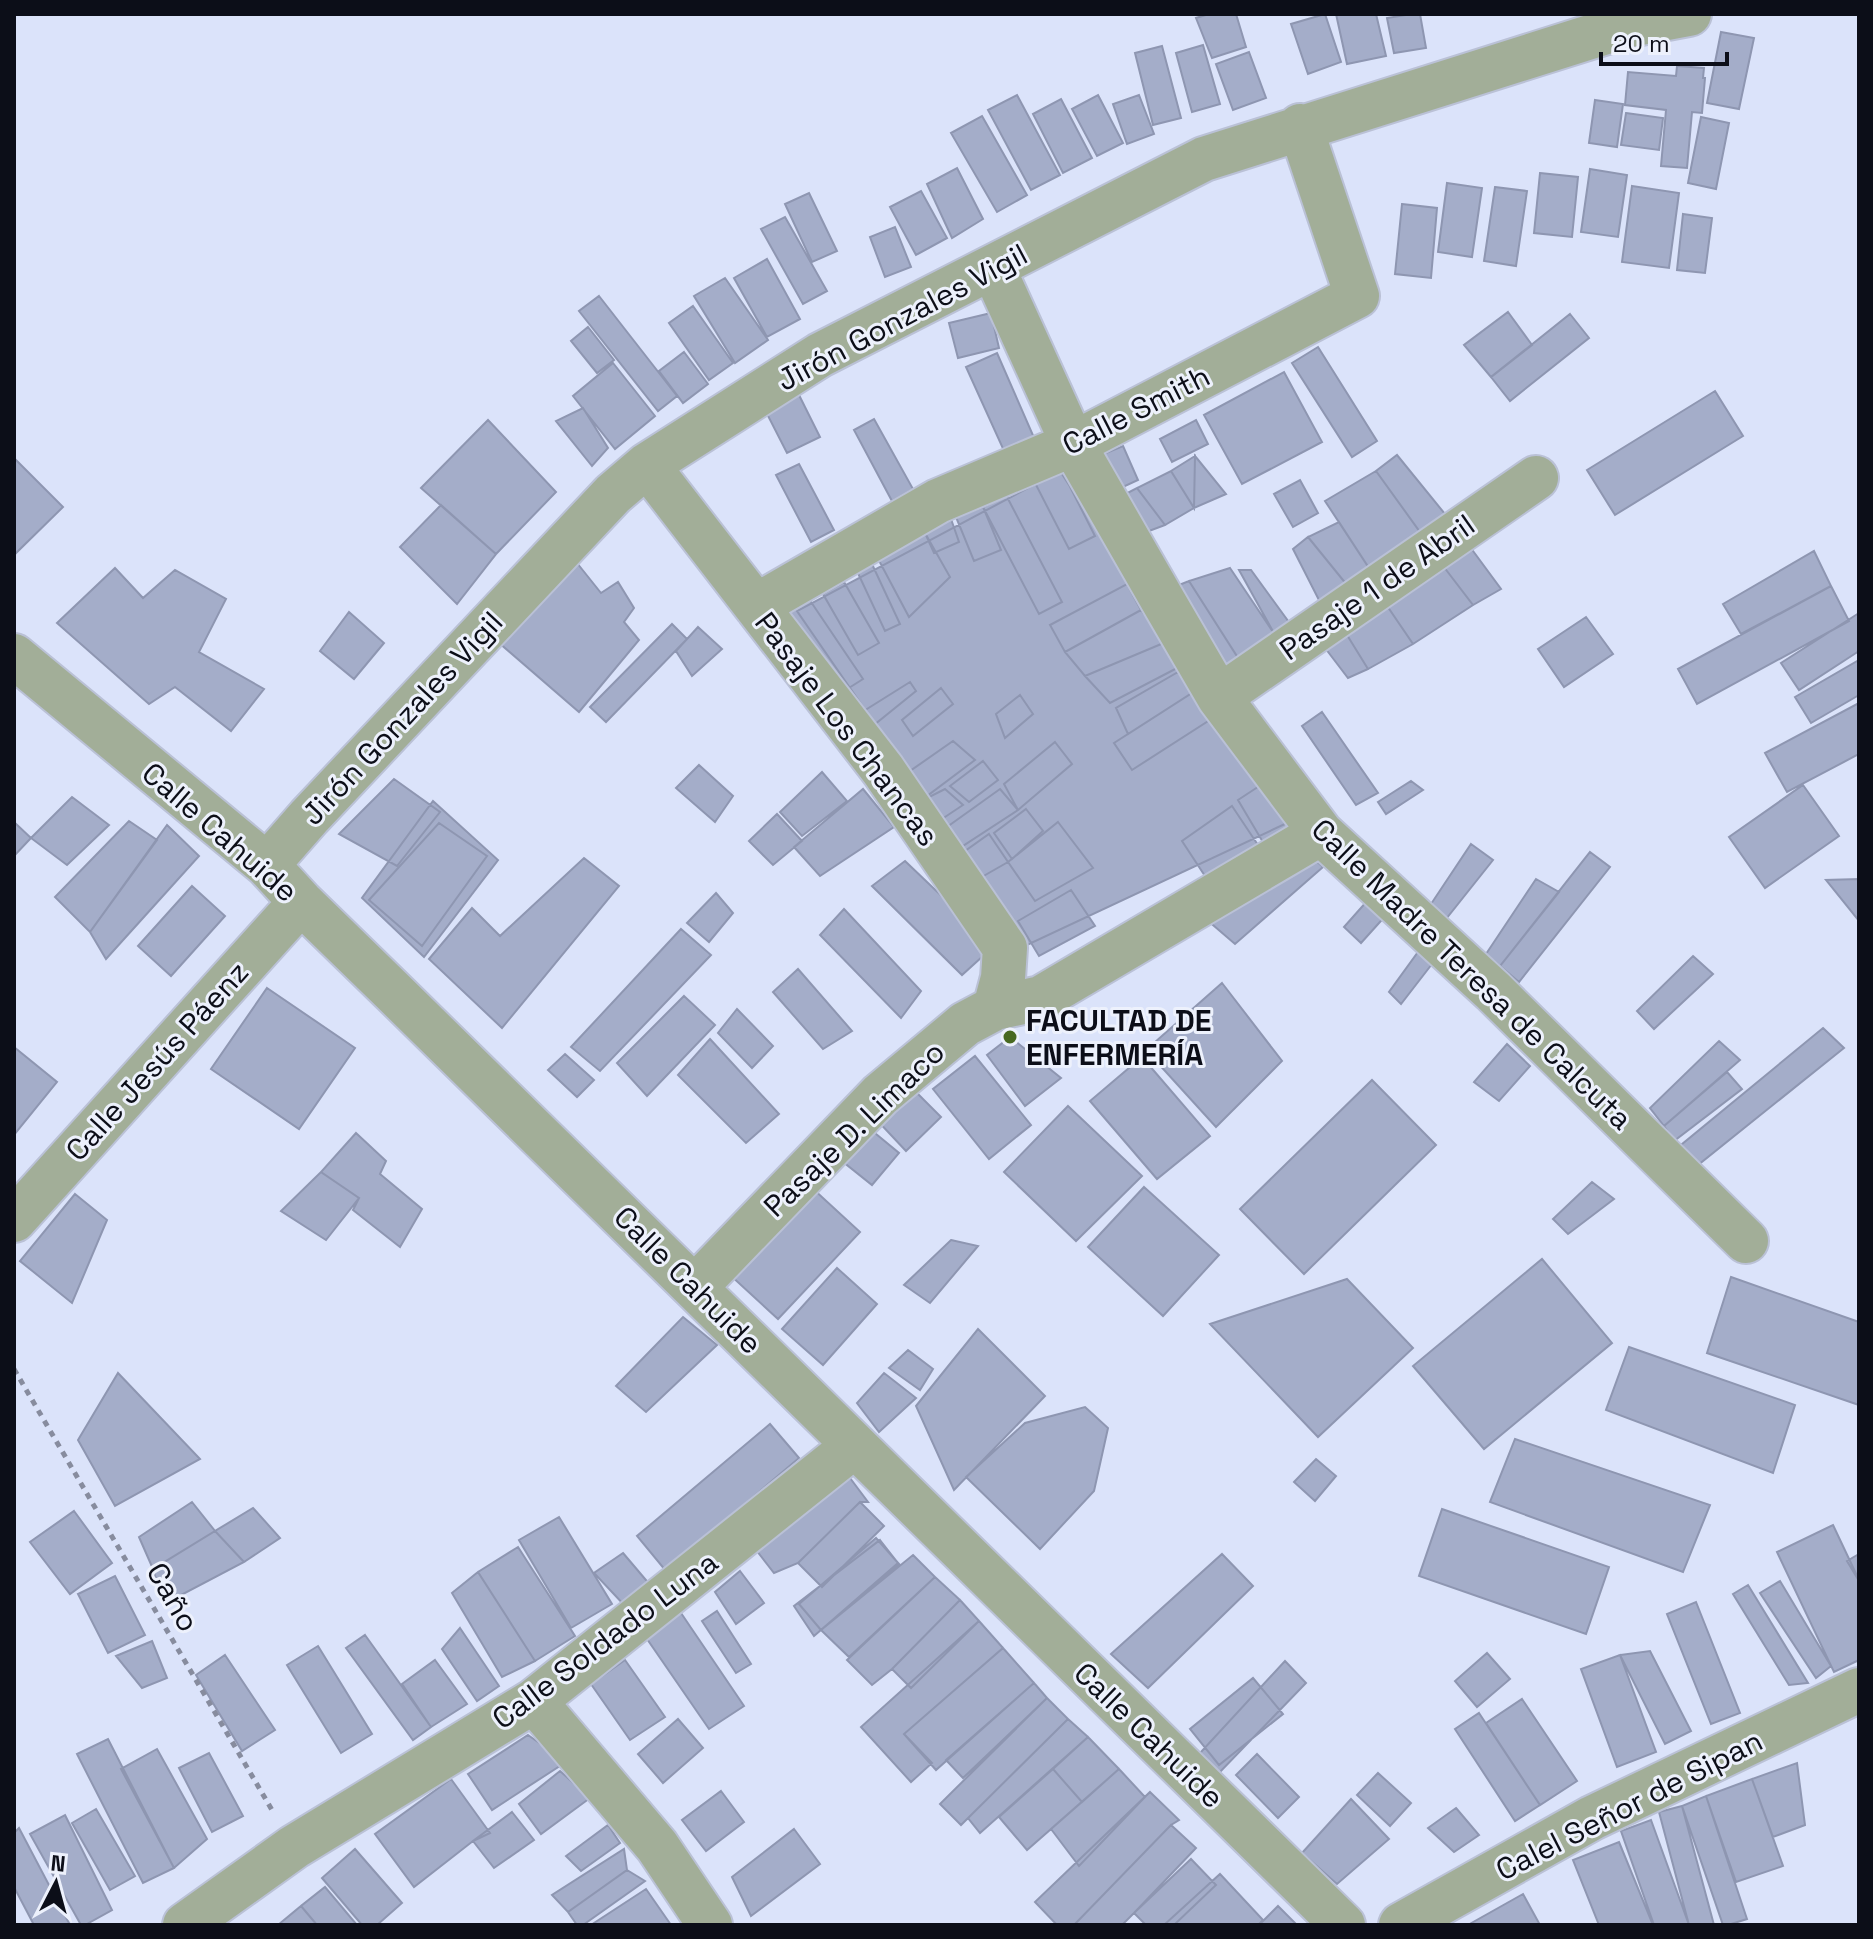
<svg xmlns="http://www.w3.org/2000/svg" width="1873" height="1939" viewBox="0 0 1873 1939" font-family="'Space Grotesk',sans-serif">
<rect width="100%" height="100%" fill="#dbe3fa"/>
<path fill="#a4adc9" stroke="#8e96b1" stroke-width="2" d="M1209,14H1236L1246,47L1212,58L1196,18Z
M1325,14L1341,62L1308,74L1291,24Z
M1336,14H1376L1386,56L1347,64Z
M1412,14H1420L1426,48L1394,53L1387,18Z
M1721,32L1754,38L1739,109L1707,103Z
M1203,45L1220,104L1192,112L1176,53Z
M1162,46L1181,118L1153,125L1135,53Z
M1249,52L1266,98L1233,110L1216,64Z
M1677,66L1704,68L1703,78H1705L1702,113L1692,112L1687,168L1661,166L1666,110L1625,105L1628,72L1676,76Z
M1017,95L1060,175L1031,190L988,110Z
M1098,95L1123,143L1097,156L1072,109Z
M1139,95L1154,134L1127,144L1113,104Z
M1061,99L1092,158L1063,173L1033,114Z
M1595,100L1623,104L1617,147L1589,143Z
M1626,113L1663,118L1659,150L1621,145Z
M982,116L1027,195L997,212L951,133Z
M1701,117L1729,123L1716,189L1688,183Z
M957,168L983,219L952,238L927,184Z
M1590,169L1627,175L1618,237L1581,232Z
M1540,173L1578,177L1572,237L1534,233Z
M1447,183L1482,188L1472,257L1438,252Z
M1632,186L1679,193L1669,268L1622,262Z
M1495,187L1527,191L1516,266L1484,261Z
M921,191L947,238L916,255L890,207Z
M809,193L837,251L812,262L785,204Z
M1402,204L1437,208L1431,278L1395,274Z
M1683,214L1712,218L1705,273L1677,270Z
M785,217L827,291L803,304L761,229Z
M895,227L911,267L885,277L870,237Z
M767,259L800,319L767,337L734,278Z
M725,278L768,340L735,363L694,296Z
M599,296L677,396L658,411L579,311Z
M693,306L733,363L709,380L669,323Z
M1508,312L1532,345L1491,377L1464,345Z
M991,313L999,348L958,358L949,323Z
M1570,314L1589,338L1510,401L1491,377Z
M588,327L614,360L597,373L571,341Z
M1318,347L1377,441L1352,457L1292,363Z
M684,352L708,384L683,403L659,371Z
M997,353L1035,440L1005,453L966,367Z
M613,363L655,416L615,449L573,396Z
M1284,372L1322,442L1242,484L1204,415Z
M796,389L820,437L787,453L763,406Z
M1715,391L1743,436L1615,515L1587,470Z
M583,408L608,448L592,466L556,421Z
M874,419L913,489L892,501L854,430Z
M488,420L556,492L496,554L421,488Z
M1196,420L1208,444L1172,462L1160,439Z
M1123,446L1138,480L1110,493L1094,458Z
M1397,455L1445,514L1420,532L1376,471Z
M1195,456L1194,508L1171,471Z
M1195,456L1226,494L1194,508Z
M15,459L63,507L14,555V459Z
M799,464L834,530L811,542L776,475Z
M1060,467L1095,536L1069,549L1034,481Z
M1060,471L1287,823L1027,945L797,611Z
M1171,471L1194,508L1165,525L1137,488Z
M1376,471L1420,532L1369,568L1325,501Z
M1300,480L1318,513L1293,527L1274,494Z
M1137,488L1165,525L1133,537L1112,501Z
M1006,495L1062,602L1039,614L983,507Z
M441,505L496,554L457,604L400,547Z
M983,507L1001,550L974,561L956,517Z
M951,519L959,542L934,553L925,533Z
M1339,522L1369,568L1347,585L1308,537Z
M925,533L950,577L909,617L876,555Z
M1462,536L1501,589L1473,605L1437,558Z
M1308,537L1347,585L1321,604L1293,549Z
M1814,551L1831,586L1741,634L1723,604Z
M1437,558L1473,605L1413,644L1379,594Z
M871,562L900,624L885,631L856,569Z
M577,563L601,593L618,582L634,608L624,622L639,640L579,712L491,636Z
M115,568L143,598L175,570L226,599L199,652L264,689L231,731L175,687L149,704L57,623Z
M1230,568L1275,635L1240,661L1189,581Z
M1239,570H1251L1291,625L1275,635Z
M1189,581L1240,661L1215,676L1164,591Z
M844,582L879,643L858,655L823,594Z
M1127,584L1141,610L1065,652L1050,625Z
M1831,586L1849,621L1697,704L1678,669Z
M1379,594L1413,644L1368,669L1339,622Z
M807,596L863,679L841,693L786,610Z
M1141,610L1166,642L1085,676L1065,652Z
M349,612L384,643L354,679L320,651Z
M1859,613V651L1799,690L1781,663Z
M1586,617L1613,654L1564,687L1538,649Z
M1339,622L1368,669L1348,678L1319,640Z
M672,624L687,639L606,722L590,707Z
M698,627L722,649L692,676L676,651Z
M1166,642L1181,666L1110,703L1085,676Z
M1859,660V695L1811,723L1795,697Z
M1178,672L1192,693L1128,734L1116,708Z
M910,682L916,691L869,729L859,714Z
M941,688L953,704L913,736L902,720Z
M1198,689L1216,716L1132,770L1114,743Z
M1020,695L1033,714L1005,738L996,714Z
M1859,703V754L1787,792L1765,753Z
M1322,712L1378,793L1356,805L1302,726Z
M953,741L975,760L919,802L900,778Z
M1055,742L1072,764L1018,810L1004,784Z
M983,761L998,780L969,802L950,786Z
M699,765L733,796L715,822L676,788Z
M822,772L847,801L802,836L780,812Z
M394,779L440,812L397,866L339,834Z
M1267,781L1303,829L1267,849L1238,800Z
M1411,781L1423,790L1386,814L1378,802Z
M1803,785L1839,836L1765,888L1729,837Z
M863,789L894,827L820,876L794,847Z
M945,789L963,805L936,823L919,802Z
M1000,789L1018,810L952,853L940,832Z
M72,797L109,825L67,865L31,838Z
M433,801L498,860L424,957L362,898Z
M1232,806L1264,854L1207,879L1182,841Z
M1026,809L1043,831L1012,859L994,833Z
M777,814L802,841L773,865L749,841Z
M129,821L157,840L90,932L55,897Z
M14,822L31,838L14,856Z
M1058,822L1093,868L1035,901L1008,862Z
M439,823L487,856L422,946L369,900Z
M167,825L199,856L106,959L90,932Z
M989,834L1008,862L973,882L958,856Z
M1471,844L1493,860L1446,919L1431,904Z
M1305,851L1323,867L1235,944L1206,919Z
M1590,852L1610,867L1519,982L1500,966Z
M584,858L619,886L502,1028L429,959L472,908L500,936Z
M905,861L994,946L962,975L872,886Z
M1536,879L1559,892L1500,966L1486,954Z
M1859,879V921L1826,880Z
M192,886L225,916L171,976L138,946Z
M1071,890L1095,926L1039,956L1018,921Z
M1376,891L1388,913L1361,943L1344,927Z
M716,893L733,913L709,942L687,923Z
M844,909L921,991L901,1018L820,935Z
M681,929L711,955L600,1071L571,1047Z
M1418,952L1432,964L1401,1004L1389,992Z
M1693,956L1713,974L1654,1029L1637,1011Z
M798,969L852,1031L823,1049L773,992Z
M1222,983L1282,1061L1216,1127L1146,1050Z
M267,988L355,1048L299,1129L211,1069Z
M684,996L715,1025L647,1096L617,1063Z
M737,1009L773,1046L752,1068L718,1033Z
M1823,1028L1844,1048L1698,1165L1681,1145Z
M1010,1037L1061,1078L1025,1106L987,1055Z
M710,1039L779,1114L746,1143L678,1075Z
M1719,1041L1740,1060L1664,1126L1650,1108Z
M1507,1044L1530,1066L1499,1101L1474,1082Z
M14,1047L57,1082L14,1135Z
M565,1054L594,1080L577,1097L548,1070Z
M975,1056L1031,1125L989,1159L933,1089Z
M1142,1057L1210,1136L1157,1179L1090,1101Z
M1727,1072L1742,1089L1674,1141L1664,1126Z
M1372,1080L1436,1145L1304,1274L1240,1209Z
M908,1084L941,1117L906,1151L874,1117Z
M1068,1106L1142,1176L1076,1241L1004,1172Z
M870,1129L899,1153L872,1185L842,1161Z
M356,1133L386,1161L380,1174L422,1209L400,1247L353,1210L359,1198L321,1172Z
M321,1172L359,1198L326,1240L281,1211Z
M1592,1182L1614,1199L1568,1234L1553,1219Z
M811,1187L860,1232L778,1319L729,1274Z
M1144,1187L1219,1255L1163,1316L1088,1247Z
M75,1194L107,1220L72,1303L20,1261Z
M951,1240L978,1246L930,1303L904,1285Z
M1542,1259L1612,1343L1484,1449L1413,1366Z
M837,1268L877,1304L823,1365L782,1329Z
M1731,1277L1859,1322V1405L1707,1353Z
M1347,1279L1413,1348L1318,1437L1210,1324Z
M683,1317L717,1345L646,1412L616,1386Z
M978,1329L1045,1396L954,1490L916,1406Z
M1629,1347L1795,1405L1773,1473L1606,1410Z
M908,1350L933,1369L920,1390L889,1368Z
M118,1373L200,1459L115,1506L78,1440Z
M884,1373L916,1398L879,1432L857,1403Z
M1085,1407L1108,1428L1094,1491L1040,1549L966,1477L1025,1423Z
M770,1424L799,1458L666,1571L637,1536Z
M1515,1439L1710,1505L1683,1572L1490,1502Z
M1316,1459L1336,1476L1315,1501L1294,1482Z
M847,1474L868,1502H860L798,1563L774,1573L753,1546Z
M192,1502L215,1531L153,1569L139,1537Z
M860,1502L884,1526L822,1587L798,1563Z
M253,1508L280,1538L244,1562L215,1531Z
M1442,1509L1609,1567L1586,1634L1419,1576Z
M74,1511L112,1563L70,1594L30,1542Z
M559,1517L612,1604L571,1628L519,1540Z
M1833,1525L1859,1580V1660L1834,1672L1777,1552Z
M215,1531L244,1562L164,1604L153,1569Z
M876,1538L899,1564L821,1630L799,1604Z
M880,1540L898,1563L814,1636L794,1606Z
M518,1547L575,1636L535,1661L478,1572Z
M623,1553L651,1586L627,1608L594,1573Z
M1222,1554L1253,1586L1148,1688L1111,1654Z
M1859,1554V1581L1847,1561Z
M913,1555L935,1577L849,1657L821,1630Z
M740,1571L764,1603L736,1624L715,1592Z
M478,1572L535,1661L502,1677L452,1593Z
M115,1576L145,1635L108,1653L78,1594Z
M935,1577L960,1600L892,1669L872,1685L847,1660Z
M1780,1581L1831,1666L1816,1678L1760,1593Z
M1748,1585L1808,1683L1789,1685L1733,1594Z
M960,1600L979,1621L911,1688L892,1669Z
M1696,1602L1740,1713L1711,1724L1667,1614Z
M717,1611L751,1664L736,1673L702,1621Z
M681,1613L744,1706L709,1729L645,1636Z
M979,1621L1003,1648L904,1734L932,1763L911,1782L861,1727Z
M460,1628L499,1686L477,1701L442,1649Z
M365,1635L431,1727L413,1740L346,1648Z
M152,1641L167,1678L142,1688L116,1656Z
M318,1646L372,1734L341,1753L287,1665Z
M1003,1648L1034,1683L936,1770L904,1734Z
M1650,1651L1691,1731L1665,1744L1620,1655Z
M1487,1653L1510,1679L1477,1707L1455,1681Z
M225,1655L275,1730L242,1751L196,1675Z
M1620,1655L1656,1752L1617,1767L1581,1669Z
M435,1660L467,1704L431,1727L402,1684Z
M625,1660L665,1717L630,1740L591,1684Z
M1285,1661L1306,1683L1218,1774L1200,1753Z
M1253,1678L1283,1714L1219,1765L1190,1729Z
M1034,1683L1047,1698L963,1778L946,1760Z
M1047,1698L1068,1719L961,1825L940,1804Z
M1522,1699L1577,1781L1540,1805L1486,1723Z
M1479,1713L1540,1805L1515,1821L1455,1729Z
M678,1719L703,1748L663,1783L638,1754Z
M1068,1719L1088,1737L980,1833L968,1818Z
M528,1735L566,1762L492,1810L468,1774Z
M1088,1737L1119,1769L1082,1802L1053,1769Z
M108,1739L174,1868L143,1883L77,1754Z
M157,1749L207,1839L174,1868L121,1769Z
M209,1753L243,1816L212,1832L179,1768Z
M1257,1754L1299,1797L1278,1818L1236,1775Z
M1797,1763L1805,1825L1773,1837L1752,1779Z
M1053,1769L1082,1802L1027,1850L999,1817Z
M1119,1769L1145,1797L1079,1866L1051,1829Z
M560,1771L590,1798L541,1834L519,1804Z
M1378,1773L1411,1803L1390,1826L1357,1795Z
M451,1779L490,1833L473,1841L414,1887L375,1834Z
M1752,1779L1783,1866L1736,1882L1706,1796Z
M721,1791L744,1822L706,1851L682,1820Z
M1150,1792L1179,1820L1171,1825L1074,1925H1057L1035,1902Z
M1706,1796L1747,1919L1728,1925H1723L1682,1806Z
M1351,1799L1389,1839L1337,1884L1302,1853Z
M1682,1806L1714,1925H1689L1659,1812Z
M1456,1808L1479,1835L1454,1852L1428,1828Z
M96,1809L135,1876L110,1890L72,1823Z
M512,1812L534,1840L494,1868L473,1841Z
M65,1815L112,1910L85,1925H81L30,1834Z
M1651,1820L1689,1925H1654L1621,1831Z
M608,1825L620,1843L581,1871L566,1856Z
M1171,1825L1196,1848L1134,1913L1122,1925H1074Z
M19,1828L70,1925H34L14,1887V1833Z
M794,1829L820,1864L751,1916L732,1877Z
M1619,1842L1653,1925H1599L1573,1860Z
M355,1849L402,1903L377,1925H362L322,1878Z
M624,1849L627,1870L568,1912L552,1895Z
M1191,1859L1216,1885L1174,1925H1146L1134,1913Z
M627,1870L645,1881L583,1925H577L568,1912Z
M1220,1874L1263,1920L1258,1925H1164Z
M325,1887L357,1925H317L301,1906Z
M646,1889L671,1925H591Z
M1523,1894L1540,1925H1468Z
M301,1906L317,1925H278Z
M1278,1906L1295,1923L1293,1925H1259Z"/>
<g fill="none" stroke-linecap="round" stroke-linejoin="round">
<g stroke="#bac1d6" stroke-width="48">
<path id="minor" d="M993,268L1073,444L1162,599L1219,697L1321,833L1493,991L1746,1241
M647,465L883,770L1005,948L1003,978L995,1008
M756,606L938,501L1073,444L1357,296L1300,126
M14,656L267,865L301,902C650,1241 995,1584 1343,1925
M1219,697L1536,478
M267,865L309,817L613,494L647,465L820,355L1204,159L1625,26L1689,14
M14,1220L301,902
M696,1286L880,1095L965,1024L995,1008L1041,998L1321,833
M534,1701L657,1846L710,1925
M185,1925L294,1847L534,1701L854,1446
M1401,1925L1592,1818L1859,1690"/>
</g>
<path stroke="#878c9e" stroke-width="5" stroke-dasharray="6 6" stroke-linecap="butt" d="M14,1369L272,1810"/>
<use href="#minor" stroke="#a2ae98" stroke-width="44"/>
</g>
<circle fill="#486920" stroke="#edf1fc" stroke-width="3" cx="1010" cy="1037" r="8"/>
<g text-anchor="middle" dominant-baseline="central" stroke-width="6" stroke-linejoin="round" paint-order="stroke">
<g font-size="30" fill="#0c0e18" stroke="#edf1fc">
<text transform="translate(902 317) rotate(-28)">Jirón Gonzales Vigil</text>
<text transform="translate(1136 410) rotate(-27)">Calle Smith</text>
<text transform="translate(1377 587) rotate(-35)">Pasaje 1 de Abril</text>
<text transform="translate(402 718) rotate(-47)">Jirón Gonzales Vigil</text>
<text transform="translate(847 729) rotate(53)">Pasaje Los Chancas</text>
<text transform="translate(220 832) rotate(41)">Calle Cahuide</text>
<text transform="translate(1472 974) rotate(44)">Calle Madre Teresa de Calcuta</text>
<text transform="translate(157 1061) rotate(-48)">Calle Jesús Páenz</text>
<text transform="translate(854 1129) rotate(-44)">Pasaje D. Limaco</text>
<text transform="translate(688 1280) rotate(45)">Calle Cahuide</text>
<text transform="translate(173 1597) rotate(60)">Caño</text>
<text transform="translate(605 1640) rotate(-37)">Calle Soldado Luna</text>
<text transform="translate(1149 1735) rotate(44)">Calle Cahuide</text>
<text transform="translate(1629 1805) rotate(-27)">Calel Señor de Sipan</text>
</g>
<g font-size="30" font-weight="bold" fill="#0c0e18" stroke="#edf1fc" text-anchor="start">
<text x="1026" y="1020">FACULTAD DE<tspan x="1026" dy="34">ENFERMERÍA</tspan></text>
</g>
</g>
<rect width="1873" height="1939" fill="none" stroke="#0c0e18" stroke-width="32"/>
<g transform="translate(56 1883) rotate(6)" stroke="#edf1fc" stroke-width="6" paint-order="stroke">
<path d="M0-6L14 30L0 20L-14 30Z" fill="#0c0e18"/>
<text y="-12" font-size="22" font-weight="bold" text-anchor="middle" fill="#0c0e18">N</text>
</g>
<path d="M1601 52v12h126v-12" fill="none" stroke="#0c0e18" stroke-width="4"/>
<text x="1613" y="52" font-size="24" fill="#0c0e18" stroke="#edf1fc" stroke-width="6" paint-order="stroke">20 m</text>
</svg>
